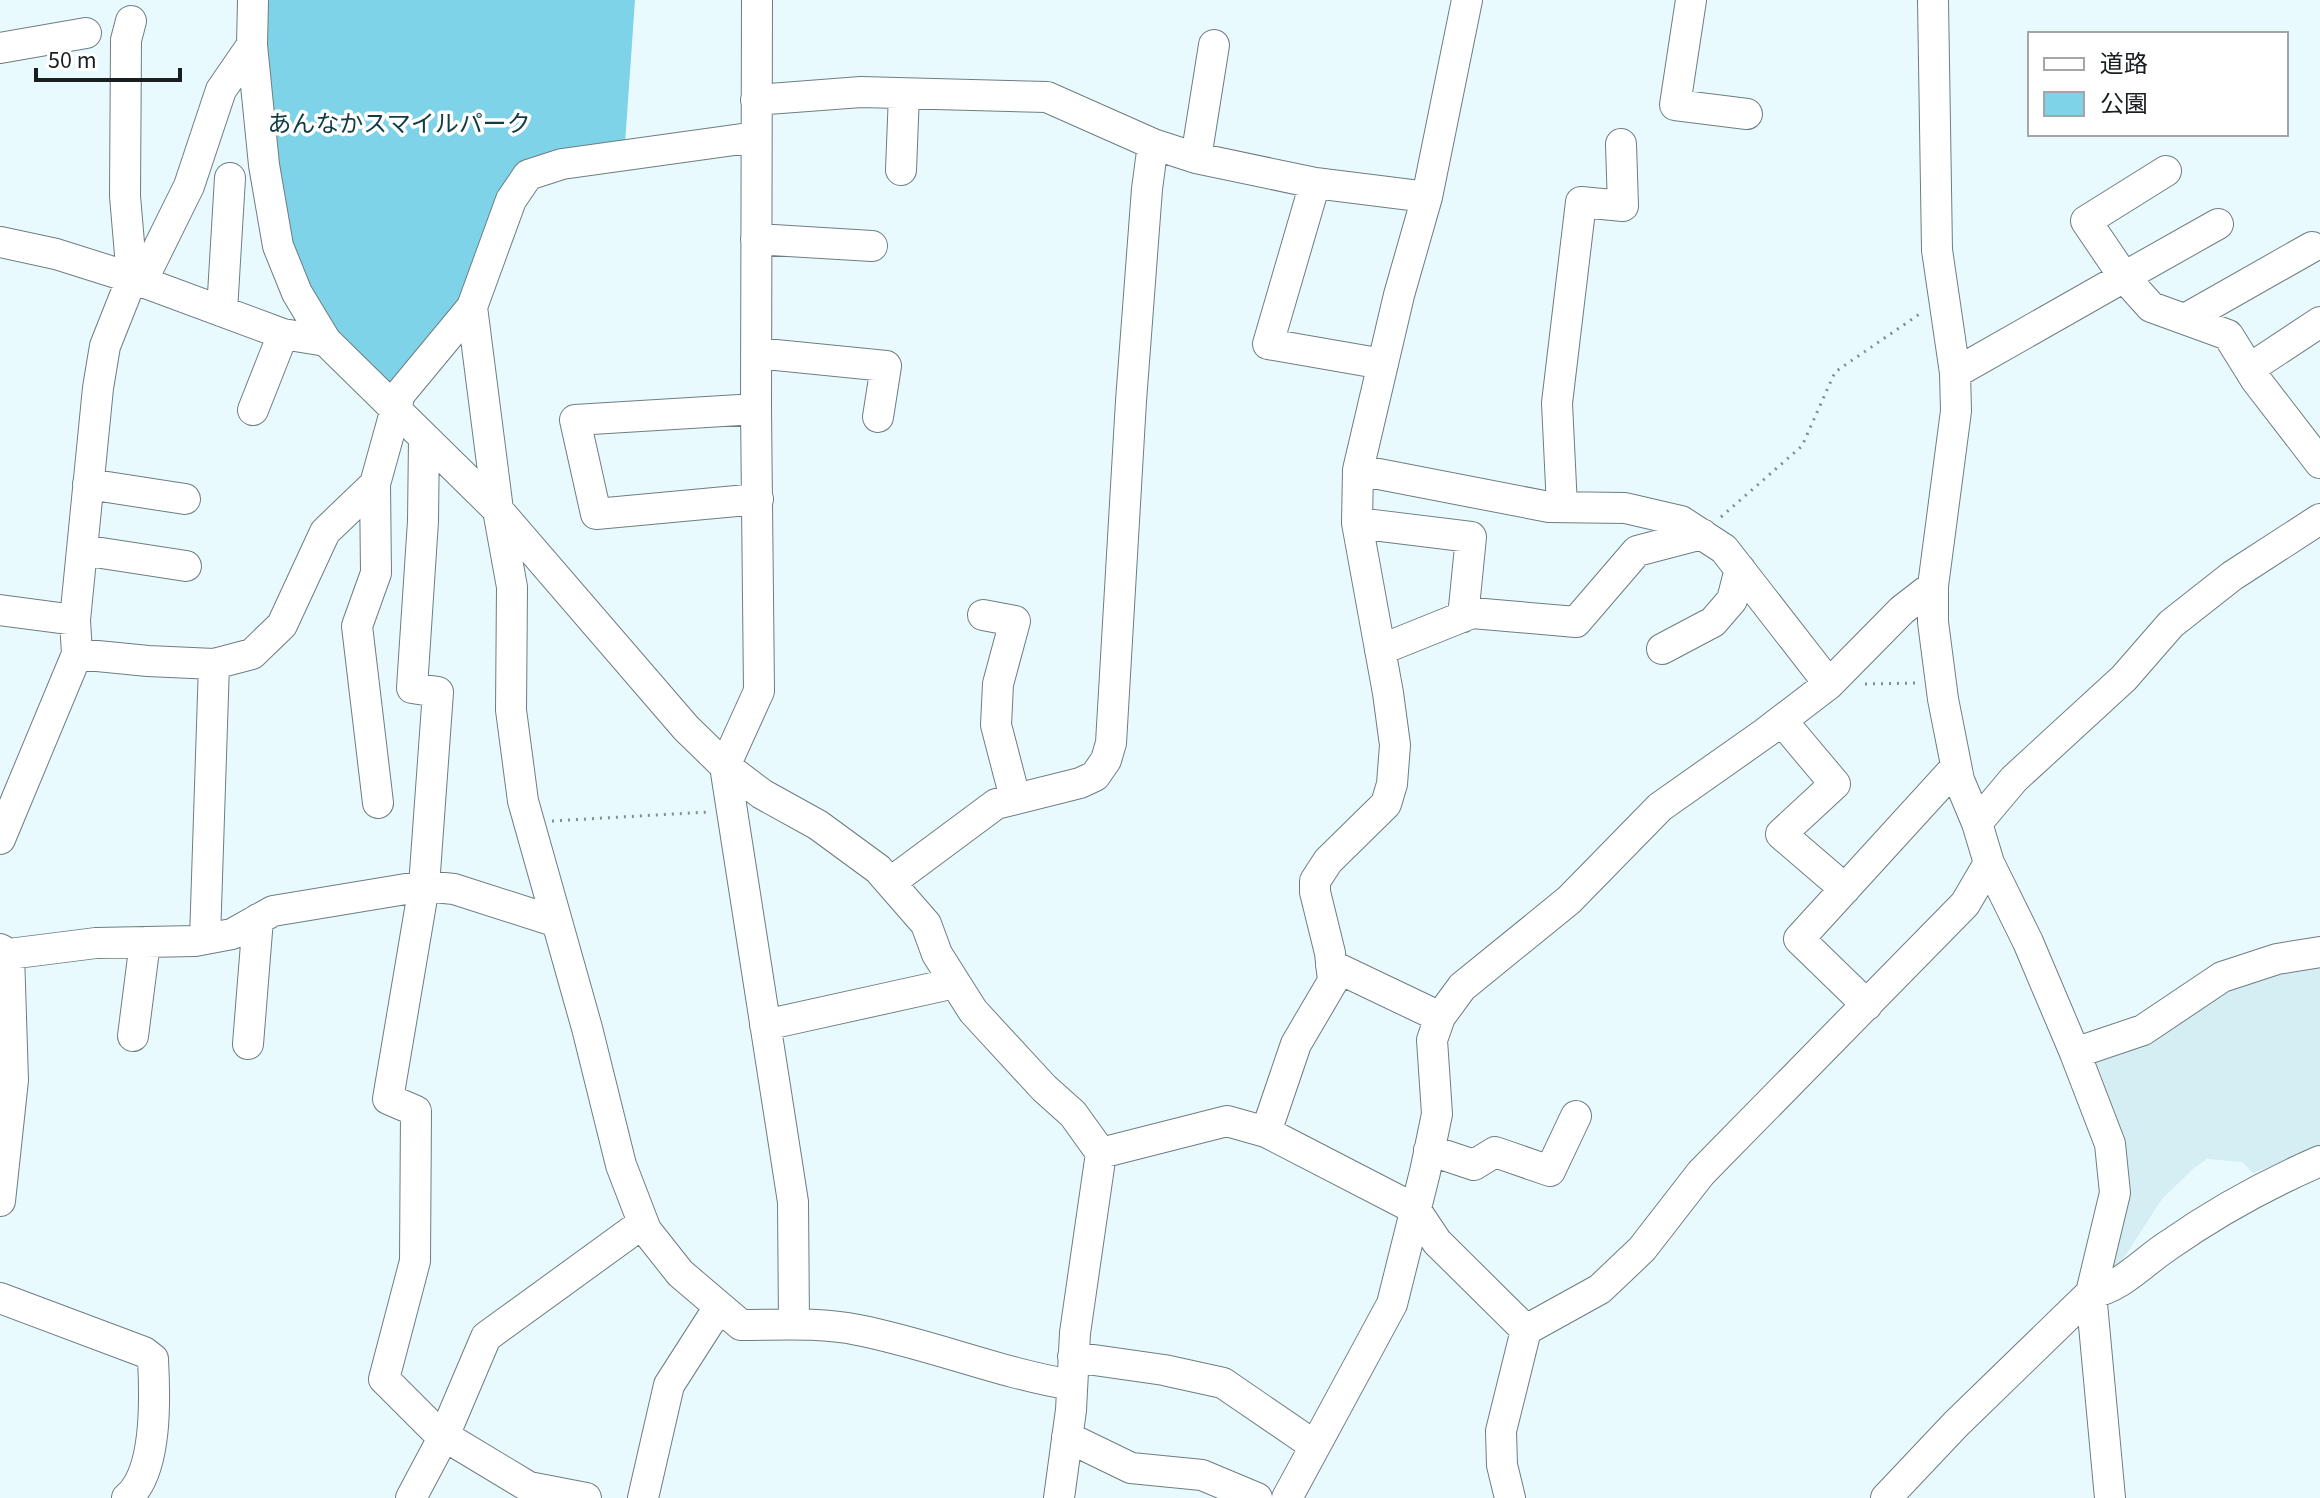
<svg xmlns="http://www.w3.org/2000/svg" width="2320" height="1498" viewBox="0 0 2320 1498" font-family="'Source Sans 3','Noto Sans JP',sans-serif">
<rect width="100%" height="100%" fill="#e9fafe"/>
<path fill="#d4eef4" d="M2320,963V1148L2253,1173L2242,1162L2207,1159L2194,1168L2162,1199L2114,1273L2106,1274L2122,1151L2095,1063L2155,1039L2237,985L2281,970Z"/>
<path fill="#7ed3e8" d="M258,0H635L625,144L554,152L458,305L393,383L383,386L333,334L295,268L265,74Z"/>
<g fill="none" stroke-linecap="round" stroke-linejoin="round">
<g stroke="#6e7d81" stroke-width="32">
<path id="minor" d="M253,0L252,45L264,165L278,246L297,293L326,341L498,510L686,728L725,766L762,794L818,825L878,869L926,924L937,954L973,1011L1044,1088L1073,1114L1101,1153L1075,1333L1071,1410L1059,1498
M757,0L756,409L759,691L725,766L793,1202L794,1324
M1691,0L1675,105L1747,114
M1933,0L1937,250L1955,373L1956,411L1933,586V622L1943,699L1959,780L1977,823L1989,863L2028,942L2075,1053L2110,1144L2115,1193L2091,1293L2110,1498
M0,48L86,33
M756,100L861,92L1047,97L1153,144L1196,158L1315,183L1427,197
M1196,158L1214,45
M901,170L904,94
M2166,171L2086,221L2124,277L2218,224
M1315,183L1268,344L1383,364
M756,239L872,246
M0,242L56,254L132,278L283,334L326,341
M132,278L149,267L189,186L221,90L252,45
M472,307L498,510L512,587L511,710L523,801L587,1028L621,1165L646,1230L680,1273L741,1325C780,1325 819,1322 858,1330C930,1344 999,1373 1072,1385
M222,311L230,178
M2185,319L2312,247
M756,353L886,366L878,417
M2249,369L2320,322
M1955,373L2124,277L2151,307L2228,335L2256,380L2320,463
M756,409L575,420L596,514L758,499
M253,410L283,334
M424,439L423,521L412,688L438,692L424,886L388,1099L416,1111L415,1261L384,1379L436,1431L529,1487L586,1498
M1358,470L1549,507L1625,508L1681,521L1724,549L1829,684
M88,484L185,499
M375,484L376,573L357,626L378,803
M1562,507L1557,403L1581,202L1623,206L1621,144
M1357,523L1471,537L1463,617
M82,550L186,566
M0,610L75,620
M983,615L1015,621L998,684L996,725L1015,798
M1662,649L1713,622L1732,600L1740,569
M1380,650L1472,613L1576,622L1637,551L1702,534
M77,654L148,661L214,664L252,654L282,625L325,532L375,484L400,394L472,307L511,200L528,175L562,164L756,137
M1782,721L1835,784L1781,834L1845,889
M1977,823L2014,779L2124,678L2171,624L2232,576L2320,519
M0,839L77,654L75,620L98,388L105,346L132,278L125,196L126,40L131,21
M891,882L996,804L1080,783L1095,776L1106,760L1111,743L1131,401L1147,189L1153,144
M205,939L214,664
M0,949L9,954L96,943L195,941L232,934L273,911L424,886L454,889L557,922
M1331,965L1440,1017
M1867,1005L1799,939L1956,767
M765,1025L955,983
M133,1036L145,942
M248,1044L258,919
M2075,1053L2143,1030L2222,977L2277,959L2320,952
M1266,1132L1296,1044L1333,981L1330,953L1315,892V881L1328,861L1386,804L1392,784L1395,745L1388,693L1357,523L1358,470L1399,295L1427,197L1467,0
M1429,1150L1474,1165L1495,1152L1550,1171L1576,1116
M1101,1153L1227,1121L1266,1132L1415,1209L1437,1242L1526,1330
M0,1201L13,1080L9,954
M0,1298L144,1352L153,1359C155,1396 158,1472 127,1498
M1073,1357L1164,1370L1223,1383L1315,1446
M1067,1437L1131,1468L1202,1475L1257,1498
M411,1498L444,1436L486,1337L643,1223
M643,1498L669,1385L719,1307
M1287,1498L1392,1304L1425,1172L1437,1114L1432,1040L1440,1017L1462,987L1569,900L1660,807L1765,733L1829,684L1902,610L1933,586
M1510,1498L1502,1465L1501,1431L1526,1330L1600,1289L1642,1249L1701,1173L1965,904L1989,863
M1886,1498L1956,1424L2091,1293C2121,1288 2144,1261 2169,1245C2216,1212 2267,1184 2320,1161"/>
</g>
<path stroke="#818d90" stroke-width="3" stroke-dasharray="2 6" stroke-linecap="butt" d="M1721,517L1802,446L1835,372L1921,313
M1865,684L1918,683
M552,821L708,812"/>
<use href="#minor" stroke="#fff" stroke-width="30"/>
</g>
<g text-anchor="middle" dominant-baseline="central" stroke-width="7" stroke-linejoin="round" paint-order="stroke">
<g font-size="24" fill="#113c46" stroke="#fff">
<text x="399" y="124">あんなかスマイルパーク</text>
</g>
</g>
<rect x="2028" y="32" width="260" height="104" fill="#ffffff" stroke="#a3a5a6" stroke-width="2"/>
<rect x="2044" y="58" width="40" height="12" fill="#ffffff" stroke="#a3a5a6" stroke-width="2"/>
<text x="2100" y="72" font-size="24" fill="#191f21">道路</text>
<rect x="2044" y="92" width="40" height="24" fill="#7ed3e8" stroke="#a3a5a6" stroke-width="2"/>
<text x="2100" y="112" font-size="24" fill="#191f21">公園</text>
<path d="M36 68v12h144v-12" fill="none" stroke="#191f21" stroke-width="4"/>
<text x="48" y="68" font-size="24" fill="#191f21" stroke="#ffffff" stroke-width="6" paint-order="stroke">50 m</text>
</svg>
